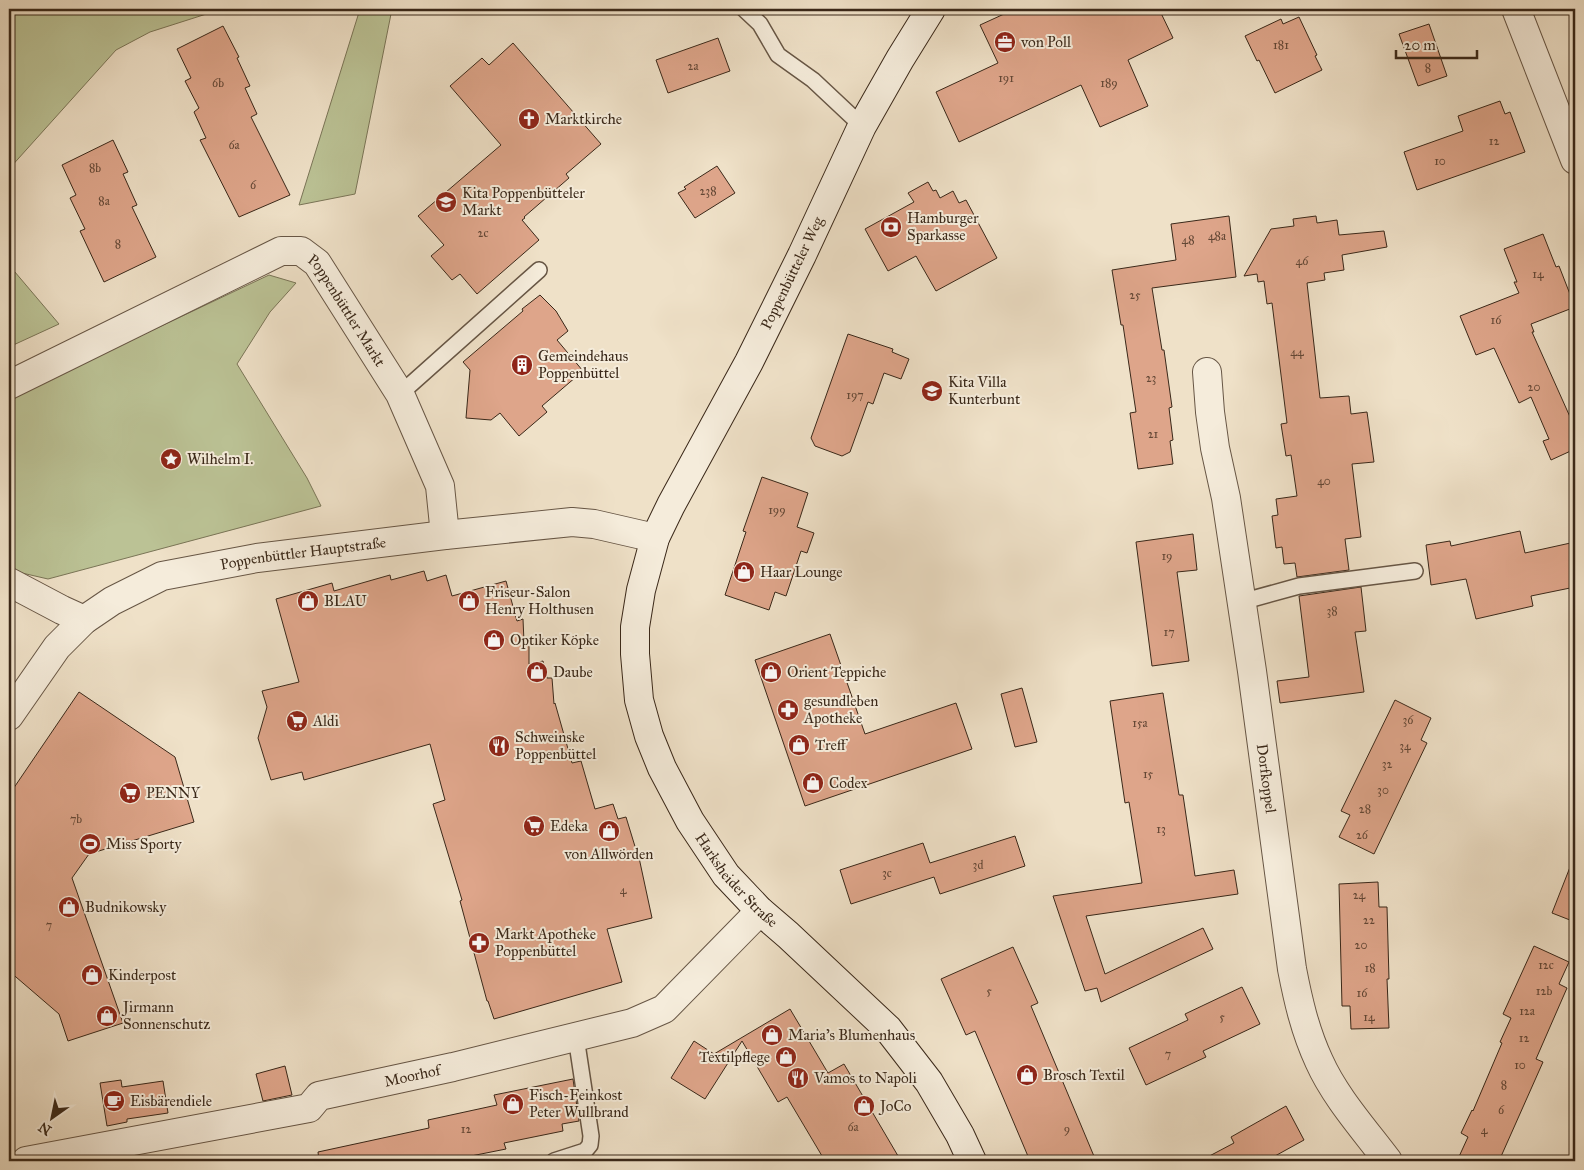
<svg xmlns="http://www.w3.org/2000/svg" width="1584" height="1170" viewBox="0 0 1584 1170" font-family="'IM FELL Great Primer',serif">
<rect width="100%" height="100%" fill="#efe1c8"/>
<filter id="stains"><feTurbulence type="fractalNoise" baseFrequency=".004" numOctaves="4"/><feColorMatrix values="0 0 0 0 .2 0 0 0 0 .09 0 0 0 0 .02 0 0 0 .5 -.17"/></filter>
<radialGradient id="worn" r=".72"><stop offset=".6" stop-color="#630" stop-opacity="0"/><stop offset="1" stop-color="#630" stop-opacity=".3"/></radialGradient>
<path fill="#bbc295" stroke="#7a7557" d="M9,9H222L150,32L116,50L9,169Z
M360,9H392L355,194L299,205Z
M9,265L59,324L9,347Z
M269,275L296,283L270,312L237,364L307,478L321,506L48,579L9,570V398Z"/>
<path fill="#dea58a" stroke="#3a2819" d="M1015,9H1159L1173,38L1128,60L1148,106L1100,127L1081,85L959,142L936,92L998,63L980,25Z
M1299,17L1317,55L1315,56L1322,70L1275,93L1259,60L1257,61L1245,36L1281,19L1283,24Z
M1429,24L1447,76L1418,86L1399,34Z
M223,26L239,57L237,58L250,86L245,88L257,114L251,117L290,195L239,217L200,140L206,138L194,112L199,108L185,81L191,78L177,49Z
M718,38L730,71L668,93L656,60Z
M513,43L601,144L566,174L569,178L524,217L525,218L522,220L539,240L477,294L460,274L452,280L431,256L444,245L418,216L501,145L450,86L482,58L489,65Z
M1500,101L1505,114L1510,112L1525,152L1417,190L1404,152L1463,131L1458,116Z
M113,140L128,172L123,174L137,205L132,207L156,257L104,282L80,231L85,229L70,198L76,195L62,165Z
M717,166L735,193L695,218L678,193L686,189L684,187Z
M928,182L933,191L936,190L940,198L953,191L959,203L966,200L997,258L936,291L916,256L888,271L865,229L914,202L908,193Z
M1229,216L1236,277L1152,288L1162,350H1164L1172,407L1169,408L1173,440L1170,441L1173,464L1138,469L1130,413L1136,412L1123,325H1121L1112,270L1176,260L1171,224Z
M1316,216L1317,223L1337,220L1339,235L1384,231L1387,247L1342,255L1344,270L1324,273L1325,280L1307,283L1320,398L1349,396L1351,414L1367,412L1374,462L1352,464L1361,537L1345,539L1349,570L1297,577L1295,563L1284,564L1282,547L1276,548L1272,516L1278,515L1276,499L1297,496L1291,455L1286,456L1281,424L1287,423L1272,303L1267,304L1264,281L1258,282L1257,274L1244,276L1271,229L1294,226L1293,219Z
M1543,234L1556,267L1559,266L1575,307L1531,324L1534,332H1532L1575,428V449L1551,460L1543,441L1549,439L1531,397L1519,403L1494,348L1476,355L1460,316L1519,293L1514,282H1517L1504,249Z
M540,295L556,311L568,331L557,340L583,371L542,406L547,412L519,436L500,413L491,420L466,418L470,370L463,362L523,311L522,309Z
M848,334L893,349L892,352L909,359L901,379L884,373L873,404L868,402L850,452L842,456L815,446L811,438Z
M762,477L808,493L797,527L814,533L807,553L801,551L786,596L775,592L769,610L725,595L746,532L743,531Z
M1520,531L1525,553L1575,542V587L1531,596L1533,606L1476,619L1466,579L1431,585L1426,545L1450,541L1451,546Z
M1193,534L1197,570L1177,572L1189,661L1152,666L1136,542Z
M424,571L427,581L446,575L452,596L506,581L517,621L523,619L524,642L529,640V664L543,661L547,678H552L554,704L555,703L572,763L581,761L595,809L613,804L618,819L626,817L637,853H638L652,918L607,929L622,982L494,1019L488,1001H487L460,901L462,900L433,804L445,800L430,744L304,780L302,772L271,780L258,738L267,707L262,691L299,682L276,599L332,583L334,591L390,575L391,580Z
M1361,587L1366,631L1355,632L1364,692L1280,703L1277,681L1309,677L1299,596Z
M830,634L865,734L956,703L972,749L805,806L755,660Z
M1022,688L1037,742L1015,747L1001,694Z
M79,692L175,757L194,822L89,854L72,878L123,1023L68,1041L59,1014L9,971V795Z
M1163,693L1179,795H1183L1195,876L1234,870L1238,894L1086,916L1105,974L1203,928L1213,949L1101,1002L1097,988L1085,991L1053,896L1142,883L1129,802L1125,803L1110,701Z
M1395,700L1431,718L1421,740L1427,743L1374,854L1339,837L1350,815L1341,811Z
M1015,836L1025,866L940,894L934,877L851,904L840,870L923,843L930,863Z
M1574,857H1575V922L1552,913Z
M1378,882L1379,907H1387L1389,979H1387L1389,1028L1351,1029L1350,1006H1342L1339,884Z
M1534,946L1569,962L1559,984L1567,988L1536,1059L1543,1062L1499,1161H1457L1468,1137L1461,1133L1472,1110L1473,1111L1502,1043L1500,1042L1511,1018L1503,1014Z
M1013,947L1038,1003L1031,1006L1096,1161H1030L975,1031L966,1035L941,979Z
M1242,987L1260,1024L1203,1051L1206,1057L1146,1085L1129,1048L1188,1020L1185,1014Z
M790,1009L828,1073L844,1064L901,1161H825L787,1097L778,1102L742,1041L705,1099L671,1078L694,1041L714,1054Z
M285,1066L292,1095L263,1101L256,1074Z
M573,1079L579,1121L562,1124L563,1131L504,1143L506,1149L446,1161H319L318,1152L429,1128L428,1120L497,1105L494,1095Z
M121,1080L122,1087L163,1081L168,1113L127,1119V1122L107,1126L100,1083Z
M1286,1106L1304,1140L1266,1161H1200L1234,1143L1231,1137Z"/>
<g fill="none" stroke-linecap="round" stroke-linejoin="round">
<g stroke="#675645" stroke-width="18">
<path id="service" d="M744,9L760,24L778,55L813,80L862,126
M400,394L539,270
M1241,602L1299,586L1415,571
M554,1161L585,1151L590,1145L591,1136L576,1037"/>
</g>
<g stroke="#675645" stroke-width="30">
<g id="minor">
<path d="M1516,9L1575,160"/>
<path id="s1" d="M1207,372L1210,412L1215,448L1226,498L1252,671L1292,969C1298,1000 1305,1031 1319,1061C1335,1097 1364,1129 1388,1161"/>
<path id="s2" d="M9,385L281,251H301L317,263L400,394L440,486L445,535"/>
<path d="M9,582L62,610L84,620"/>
<path id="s3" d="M26,1161L309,1108L319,1096L453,1067L632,1023L664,1009L760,911"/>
</g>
</g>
<g stroke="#675645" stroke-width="30">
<g id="tertiary">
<path id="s4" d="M9,716L57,647L84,620L112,601L162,576L257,558L445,535L572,522L594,524L655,538"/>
</g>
</g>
<g stroke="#3a2819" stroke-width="30">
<g id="secondary">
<path id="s5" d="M931,9L900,59L862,126L802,255L749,362L671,505L655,538L641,590L635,627V654L639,700L649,736L662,768L690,821L726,875L760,911L788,935L888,1029L929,1082L960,1135L972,1161"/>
</g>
</g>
<use href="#service" stroke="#f5ecdb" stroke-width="15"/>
<use href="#minor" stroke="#f5ecdb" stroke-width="28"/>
<use href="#tertiary" stroke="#f5ecdb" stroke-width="28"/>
<use href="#secondary" stroke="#f5ecdb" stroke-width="28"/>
</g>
<defs>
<g id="office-disc" transform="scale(1.125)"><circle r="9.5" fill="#8f2418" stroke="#f5ecdb"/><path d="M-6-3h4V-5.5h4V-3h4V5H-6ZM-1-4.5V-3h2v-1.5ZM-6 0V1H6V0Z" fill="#fff"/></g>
<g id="church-disc" transform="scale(1.125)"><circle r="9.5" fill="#8f2418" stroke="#f5ecdb"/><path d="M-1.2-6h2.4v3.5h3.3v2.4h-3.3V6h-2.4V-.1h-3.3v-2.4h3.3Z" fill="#fff"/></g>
<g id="school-disc" transform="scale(1.125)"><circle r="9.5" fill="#8f2418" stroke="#f5ecdb"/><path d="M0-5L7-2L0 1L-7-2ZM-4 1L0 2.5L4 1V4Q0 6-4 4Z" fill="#fff"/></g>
<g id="bank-disc" transform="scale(1.125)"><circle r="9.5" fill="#8f2418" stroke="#f5ecdb"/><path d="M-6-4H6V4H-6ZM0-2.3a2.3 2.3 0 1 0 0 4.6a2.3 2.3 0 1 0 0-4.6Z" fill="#fff"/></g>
<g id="building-disc" transform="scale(1.125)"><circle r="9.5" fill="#8f2418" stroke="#f5ecdb"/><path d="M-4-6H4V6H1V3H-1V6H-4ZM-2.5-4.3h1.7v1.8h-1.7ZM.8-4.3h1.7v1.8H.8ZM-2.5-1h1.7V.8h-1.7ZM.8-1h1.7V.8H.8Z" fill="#fff"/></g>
<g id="sight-disc" transform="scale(1.125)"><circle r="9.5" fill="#8f2418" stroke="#f5ecdb"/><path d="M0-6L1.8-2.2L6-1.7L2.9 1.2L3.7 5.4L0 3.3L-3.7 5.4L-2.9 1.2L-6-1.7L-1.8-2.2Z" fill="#fff"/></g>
<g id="shop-disc" transform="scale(1.125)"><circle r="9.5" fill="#8f2418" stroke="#f5ecdb"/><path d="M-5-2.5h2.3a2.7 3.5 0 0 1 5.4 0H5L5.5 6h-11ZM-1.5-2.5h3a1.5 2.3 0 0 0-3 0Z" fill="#fff"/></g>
<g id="pharmacy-disc" transform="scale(1.125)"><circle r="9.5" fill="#8f2418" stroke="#f5ecdb"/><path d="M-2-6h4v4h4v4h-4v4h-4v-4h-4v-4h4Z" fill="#fff"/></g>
<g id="supermarket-disc" transform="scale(1.125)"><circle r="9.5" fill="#8f2418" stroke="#f5ecdb"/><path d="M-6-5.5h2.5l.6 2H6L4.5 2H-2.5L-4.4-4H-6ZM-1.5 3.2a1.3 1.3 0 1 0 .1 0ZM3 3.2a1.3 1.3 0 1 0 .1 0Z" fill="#fff"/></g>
<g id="restaurant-disc" transform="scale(1.125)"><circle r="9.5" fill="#8f2418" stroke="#f5ecdb"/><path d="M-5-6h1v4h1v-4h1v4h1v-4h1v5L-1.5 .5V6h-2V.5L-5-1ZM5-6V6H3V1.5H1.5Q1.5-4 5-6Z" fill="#fff"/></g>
<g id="stadium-disc" transform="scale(1.125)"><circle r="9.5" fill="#8f2418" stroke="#f5ecdb"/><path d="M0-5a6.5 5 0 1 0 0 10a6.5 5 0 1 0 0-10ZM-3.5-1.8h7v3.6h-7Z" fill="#fff"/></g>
<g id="cafe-disc" transform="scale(1.125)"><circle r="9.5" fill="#8f2418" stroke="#f5ecdb"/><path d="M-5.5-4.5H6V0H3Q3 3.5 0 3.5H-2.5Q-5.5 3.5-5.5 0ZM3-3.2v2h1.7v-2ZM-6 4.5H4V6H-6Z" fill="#fff"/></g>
</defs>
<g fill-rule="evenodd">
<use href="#office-disc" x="1005" y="42"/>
<use href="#church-disc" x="529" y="119"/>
<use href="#school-disc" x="446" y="202"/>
<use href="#bank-disc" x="891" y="227"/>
<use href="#building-disc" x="522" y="365"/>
<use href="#school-disc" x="932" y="391"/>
<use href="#sight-disc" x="171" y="459"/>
<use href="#shop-disc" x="744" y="572"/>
<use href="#shop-disc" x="308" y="601"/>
<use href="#shop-disc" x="469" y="601"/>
<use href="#shop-disc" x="494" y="640"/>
<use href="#shop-disc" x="537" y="672"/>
<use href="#shop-disc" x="771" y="672"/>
<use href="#pharmacy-disc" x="788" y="710"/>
<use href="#supermarket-disc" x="297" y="721"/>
<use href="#shop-disc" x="799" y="745"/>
<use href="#restaurant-disc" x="499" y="746"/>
<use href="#shop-disc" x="813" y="783"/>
<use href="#supermarket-disc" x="130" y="793"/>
<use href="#supermarket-disc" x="534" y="826"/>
<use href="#shop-disc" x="609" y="831"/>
<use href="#stadium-disc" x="90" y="844"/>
<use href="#shop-disc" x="69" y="907"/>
<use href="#pharmacy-disc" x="479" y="943"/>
<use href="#shop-disc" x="92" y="975"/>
<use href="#shop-disc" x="107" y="1016"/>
<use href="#shop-disc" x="772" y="1035"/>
<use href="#shop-disc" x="786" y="1057"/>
<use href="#shop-disc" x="1027" y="1075"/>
<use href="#restaurant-disc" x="798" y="1078"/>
<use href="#cafe-disc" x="114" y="1101"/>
<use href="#shop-disc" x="513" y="1104"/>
<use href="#shop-disc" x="864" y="1106"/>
</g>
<g text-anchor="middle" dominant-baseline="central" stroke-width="4" stroke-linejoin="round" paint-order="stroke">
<g font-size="12" fill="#634735">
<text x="1281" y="45">181</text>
<text x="693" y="66">2a</text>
<text x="1428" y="68">8</text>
<text x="1006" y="78">191</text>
<text x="218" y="83">6b</text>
<text x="1109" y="83">189</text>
<text x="1494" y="141">12</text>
<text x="234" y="145">6a</text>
<text x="1440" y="161">10</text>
<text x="95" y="168">8b</text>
<text x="253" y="185">6</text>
<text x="708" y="191">238</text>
<text x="104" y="201">8a</text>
<text x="483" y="233">2c</text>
<text x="1217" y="236">48a</text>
<text x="1188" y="240">48</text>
<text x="118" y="244">8</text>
<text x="1302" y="261">46</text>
<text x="1538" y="274">14</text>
<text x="1135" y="295">25</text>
<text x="1496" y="320">16</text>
<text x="1297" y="352">44</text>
<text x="1151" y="378">23</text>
<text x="1534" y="387">20</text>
<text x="855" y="395">197</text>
<text x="1153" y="434">21</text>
<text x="1324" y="481">40</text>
<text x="777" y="510">199</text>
<text x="1167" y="556">19</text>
<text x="1332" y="611">38</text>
<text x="1169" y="632">17</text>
<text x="1408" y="720">36</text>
<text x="1140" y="723">15a</text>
<text x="1405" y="746">34</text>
<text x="1387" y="764">32</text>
<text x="1148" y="774">15</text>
<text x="1383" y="790">30</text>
<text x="1365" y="809">28</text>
<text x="76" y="819">7b</text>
<text x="1161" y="829">13</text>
<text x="1362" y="835">26</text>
<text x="978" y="865">3d</text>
<text x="887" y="873">3c</text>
<text x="623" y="890">4</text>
<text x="1359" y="895">24</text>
<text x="1369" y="920">22</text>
<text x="49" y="925">7</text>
<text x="1361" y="945">20</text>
<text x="1546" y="965">12c</text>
<text x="1370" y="968">18</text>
<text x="989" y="991">5</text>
<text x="1544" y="991">12b</text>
<text x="1362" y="993">16</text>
<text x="1527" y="1011">12a</text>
<text x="1222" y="1017">5</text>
<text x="1369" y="1017">14</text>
<text x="1524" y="1038">12</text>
<text x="1168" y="1054">7</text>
<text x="1520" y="1065">10</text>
<text x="1504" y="1085">8</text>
<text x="1501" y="1110">6</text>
<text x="853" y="1127">6a</text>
<text x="466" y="1129">12</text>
<text x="1067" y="1129">9</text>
<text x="1484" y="1130">4</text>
</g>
<g font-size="15" fill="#3a2819" stroke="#f5ecdb" text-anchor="start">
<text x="1021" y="42">von Poll</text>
<text x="545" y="119">Marktkirche</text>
<text x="462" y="193">Kita Poppenbütteler<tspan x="462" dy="17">Markt</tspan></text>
<text x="907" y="218">Hamburger<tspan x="907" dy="17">Sparkasse</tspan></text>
<text x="538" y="356">Gemeindehaus<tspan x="538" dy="17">Poppenbüttel</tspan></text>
<text x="948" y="382">Kita Villa<tspan x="948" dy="17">Kunterbunt</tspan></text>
<text x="187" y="459">Wilhelm I.</text>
<text x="760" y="572">Haar Lounge</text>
<text x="485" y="592">Friseur-Salon<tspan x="485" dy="17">Henry Holthusen</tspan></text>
<text x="324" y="601">BLAU</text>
<text x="510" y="640">Optiker Köpke</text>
<text x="553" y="672">Daube</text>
<text x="787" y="672">Orient Teppiche</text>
<text x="804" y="701">gesundleben<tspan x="804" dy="17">Apotheke</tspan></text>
<text x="313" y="721">Aldi</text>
<text x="515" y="737">Schweinske<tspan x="515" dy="17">Poppenbüttel</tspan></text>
<text x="815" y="745">Treff</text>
<text x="829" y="783">Codex</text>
<text x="146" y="793">PENNY</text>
<text x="550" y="826">Edeka</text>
<text x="106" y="844">Miss Sporty</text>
<text x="609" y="854" text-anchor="middle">von Allwörden</text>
<text x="85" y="907">Budnikowsky</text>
<text x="495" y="934">Markt Apotheke<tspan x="495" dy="17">Poppenbüttel</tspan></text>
<text x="108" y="975">Kinderpost</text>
<text x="123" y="1007">Jirmann<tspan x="123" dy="17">Sonnenschutz</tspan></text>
<text x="788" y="1035">Maria's Blumenhaus</text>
<text x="770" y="1057" text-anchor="end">Textilpflege</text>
<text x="1043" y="1075">Brosch Textil</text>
<text x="814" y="1078">Vamos to Napoli</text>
<text x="529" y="1095">Fisch-Feinkost<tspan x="529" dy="17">Peter Wullbrand</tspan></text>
<text x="130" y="1101">Eisbärendiele</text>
<text x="880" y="1106">JoCo</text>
</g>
<g font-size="15" fill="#3a2819" stroke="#f5ecdb">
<text transform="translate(792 273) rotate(-64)">Poppenbütteler Weg</text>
<text stroke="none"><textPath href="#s2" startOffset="399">Poppenbüttler Markt</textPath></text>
<text stroke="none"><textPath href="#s4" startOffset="355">Poppenbüttler Hauptstraße</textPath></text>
<text stroke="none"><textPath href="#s1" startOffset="411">Dorfkoppel</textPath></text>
<text stroke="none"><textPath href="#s5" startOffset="969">Harksheider Straße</textPath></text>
<text stroke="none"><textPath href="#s3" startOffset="399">Moorhof</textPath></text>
</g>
</g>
<rect width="1584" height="1170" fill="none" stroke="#efe1c8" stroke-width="30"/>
<rect x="10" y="10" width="1564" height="1150" fill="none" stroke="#3a2819" stroke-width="2.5"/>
<rect x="15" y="15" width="1554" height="1140" fill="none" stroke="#3a2819"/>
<g transform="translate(52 1118) rotate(213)" stroke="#f5ecdb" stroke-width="4" paint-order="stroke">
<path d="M0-4L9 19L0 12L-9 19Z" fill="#3a2819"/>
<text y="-8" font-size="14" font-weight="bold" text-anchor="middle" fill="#3a2819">N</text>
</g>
<path d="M1396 50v8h81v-8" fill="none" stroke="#3a2819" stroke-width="2.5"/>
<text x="1404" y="50" font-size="15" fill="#3a2819" stroke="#f5ecdb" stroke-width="4" paint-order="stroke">20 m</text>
<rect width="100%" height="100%" filter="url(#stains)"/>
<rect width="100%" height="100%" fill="url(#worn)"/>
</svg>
